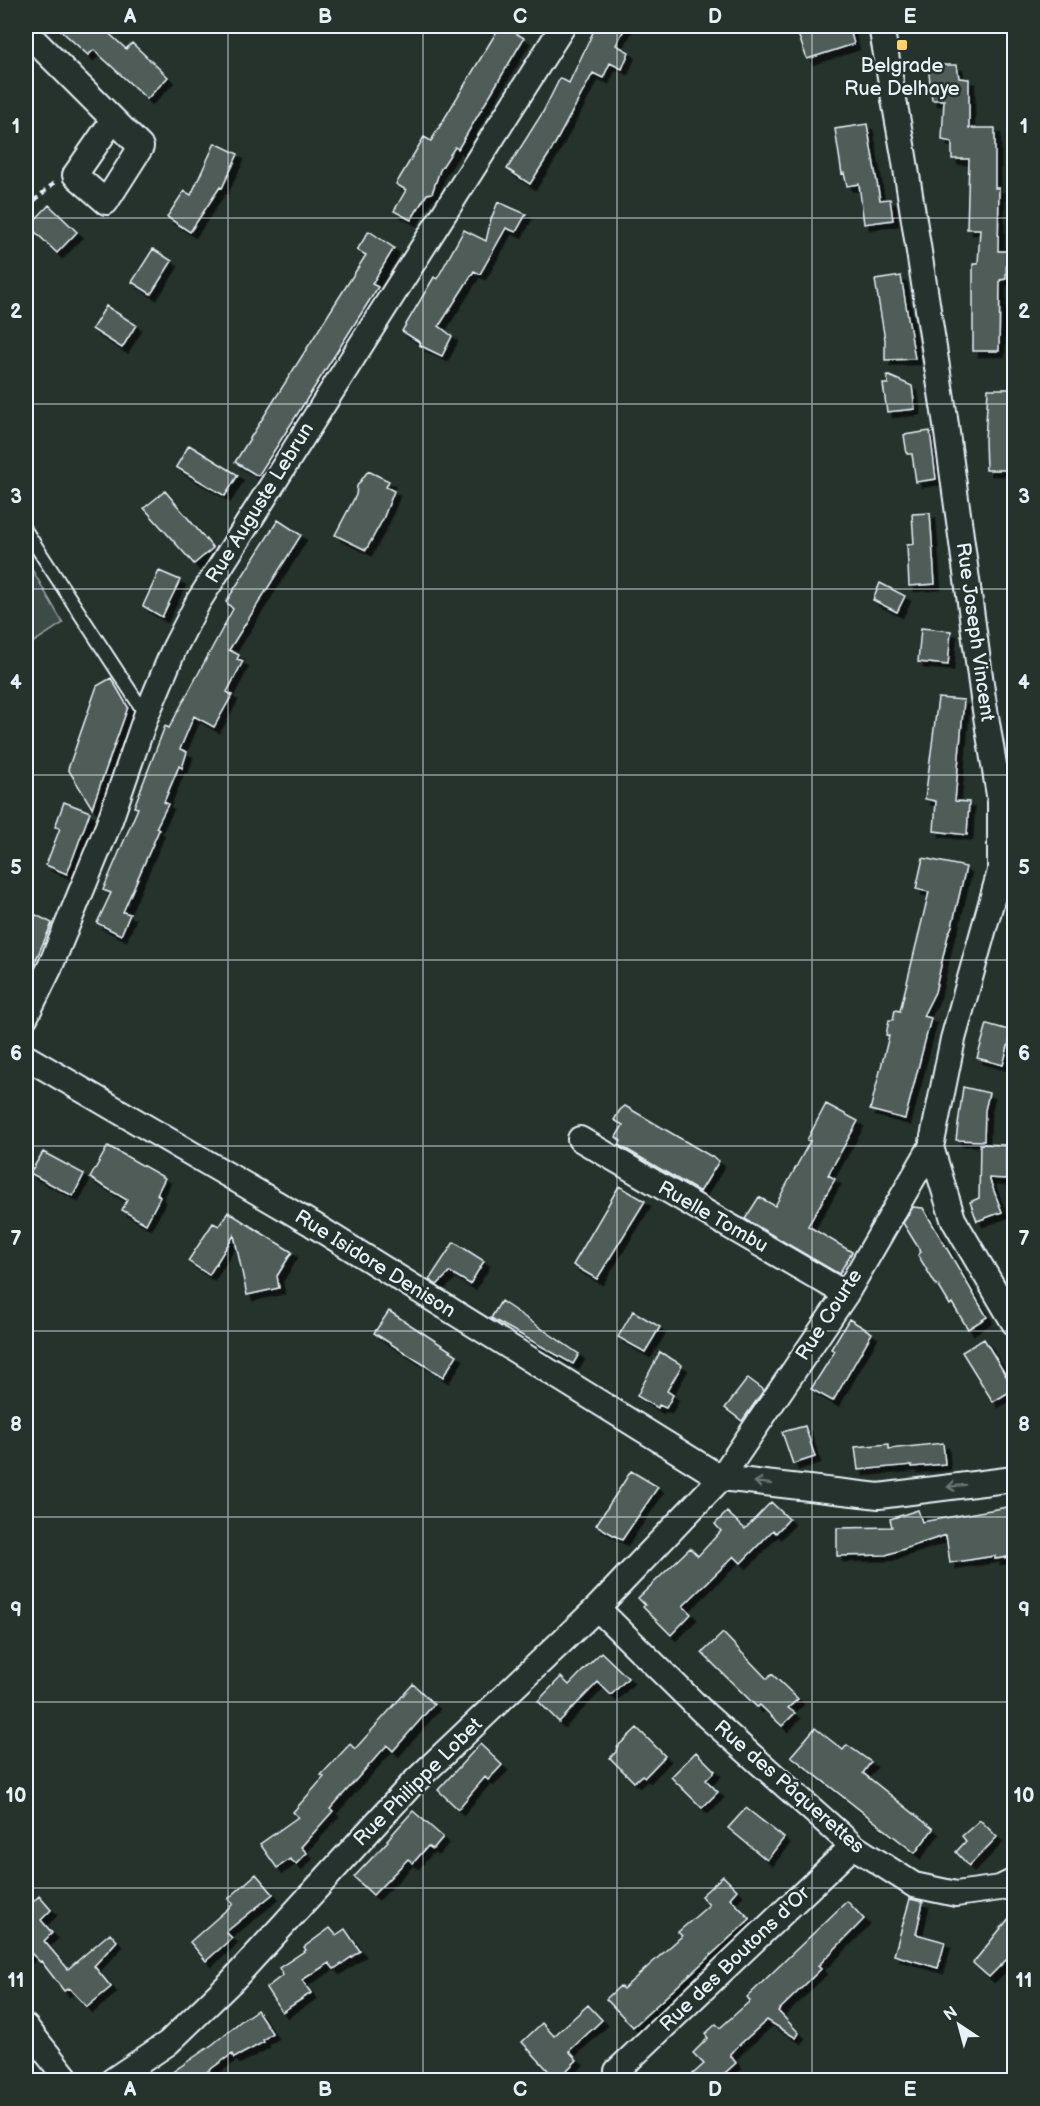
<svg xmlns="http://www.w3.org/2000/svg" width="1040" height="2106" viewBox="0 0 1040 2106" font-family="'Balsamiq Sans',sans-serif">
<defs>
<filter id="shadow"><feDropShadow dx="5.5" dy="5.5" stdDeviation="0" flood-color="#0009"/></filter>
</defs>
<rect width="100%" height="100%" fill="#26332d"/>
<filter id="ink" filterUnits="userSpaceOnUse"><feTurbulence type="fractalNoise" baseFrequency=".0167" numOctaves="2"/><feDisplacementMap in="SourceGraphic" scale="12" xChannelSelector="R" yChannelSelector="G"/><feConvolveMatrix kernelMatrix="1 2 1 2 8 2 1 2 1" color-interpolation-filters="sRGB"/></filter>
<g filter="url(#ink)">
<path fill="#3e4b47" stroke="#939ea0" stroke-width="1.5" d="M26,559L63,623L26,647Z"/>
<path fill="#505c59" stroke="#e8f1f8" stroke-width="1.5" filter="url(#shadow)" d="M56,26H101L126,49L132,43L168,77L147,99L94,50L88,55Z
M500,26H504L524,38L458,149L455,147L440,170L432,193L427,194L411,220L394,211L406,190L396,184L424,137L431,141Z
M596,26H626L616,45L629,52L622,69L610,63L603,78L593,73L551,151L530,184L507,169L543,112L560,78L569,83Z
M817,26H849L854,44L807,59L798,34Z
M928,65H957L959,78L969,79V128H995V188H999L998,251H1007L1006,279L1000,280L999,351H973V264H978L980,229H967L969,159H952V142L942,140L944,100H932Z
M867,124L880,200L890,199L893,220L864,224L859,184L847,186L844,173L842,174L835,129Z
M215,143L238,154L222,188L220,187L190,232L167,217L184,191L191,195Z
M498,202L526,214L516,232L506,228L480,274L474,271L439,326L452,336L442,356L419,345L421,343L402,331L434,277L437,279L464,230L486,241L491,219Z
M49,205L77,232L57,253L29,226Z
M369,231L394,248L372,284L378,287L258,476L235,462L366,255L357,250Z
M153,249L172,261L151,294L132,282Z
M901,276L915,359L885,360V340L875,280Z
M106,306L136,325L122,348L92,329Z
M887,375L912,386L915,409L887,412L883,384H888Z
M988,389H1014V425H1012L1013,470H986L985,440Z
M930,431L936,479L916,482L912,454H907L904,435Z
M189,445L238,475L225,496L176,467Z
M368,471L389,481L386,487L394,491L383,519L366,550L335,535L356,495L357,486Z
M165,491L213,548L194,564L144,508Z
M930,513L935,584L909,586L907,545L914,544L912,514Z
M278,520L301,535L229,650L239,655L237,659L243,661L227,692L232,695L214,727L194,716L180,749L187,752L182,768L179,766L164,802L168,804L156,828L159,830L123,912L130,914L121,935L97,923L111,893L103,890L138,808L134,807L165,726L169,728L233,609L226,602Z
M159,571L180,580L162,617L143,606Z
M880,583L905,596L897,612L873,600Z
M921,628L951,631L948,665L918,662Z
M111,678L128,707L92,808L68,769L97,686Z
M938,698L964,700L955,801L969,802L967,835L934,831L936,801L925,799Z
M64,802L90,812L67,874L46,865L60,828L55,827Z
M923,858L966,867L952,926L948,935L935,992L923,1016L931,1018L905,1119L870,1110L889,1036L886,1035L889,1020H893L895,1010L900,1011L929,892L916,889Z
M26,910L52,923L26,982Z
M987,1024L1012,1031L1003,1065L977,1058Z
M963,1087L989,1093L985,1110L984,1141L956,1140Z
M826,1104L858,1121L828,1175L835,1179L808,1226L852,1252L839,1274L745,1219L759,1197L775,1206L810,1141L807,1140Z
M625,1106L719,1161L700,1192L619,1145L621,1141L616,1137L623,1125L614,1120L620,1110Z
M980,1144L1006,1145V1179L989,1178L1002,1212L977,1221L970,1202L979,1198Z
M108,1146L165,1178L157,1194L160,1197L146,1224L122,1210L127,1200L90,1178Z
M43,1152L84,1174L73,1196L30,1173Z
M619,1186L645,1201L597,1279L573,1265Z
M913,1207L923,1208L987,1317L968,1329L952,1303L950,1305L938,1285H936L918,1255L921,1252L903,1223Z
M228,1212L292,1252L277,1276L279,1288L247,1295L234,1235L209,1275L188,1261L213,1223L219,1226Z
M454,1242L484,1261L470,1284L450,1272L437,1285L429,1280Z
M501,1301L579,1354L573,1364L491,1318Z
M389,1311L457,1355L443,1377L374,1333Z
M633,1311L660,1327L645,1352L618,1337Z
M849,1319L872,1333L833,1401L811,1389L835,1351L831,1349Z
M984,1339L1014,1389L993,1402L962,1352Z
M660,1352L682,1365L667,1391L673,1395L666,1408L659,1405L658,1408L637,1396Z
M748,1378L764,1390L742,1421L725,1408Z
M805,1426L815,1457L793,1464L782,1432Z
M943,1443L945,1464L912,1467V1465L858,1470L855,1447L889,1444V1449Z
M631,1471L658,1487L622,1540L596,1525Z
M771,1502L789,1519L776,1533L773,1530L741,1563L734,1556L683,1606L691,1614L671,1635L643,1607L645,1605L638,1598L690,1548L698,1556L721,1531L715,1524L727,1512L745,1529Z
M1014,1506V1556L995,1559V1556L950,1563L946,1535L886,1555L837,1556V1528L892,1527L890,1519L918,1510L922,1522Z
M723,1633L767,1679L772,1674L798,1699L788,1708L795,1713L782,1726L760,1705L757,1707L702,1653Z
M601,1652L628,1678L611,1695L598,1682L559,1722L538,1701L561,1677L569,1685Z
M413,1684L434,1704L393,1751L387,1745L330,1809L333,1811L301,1847L307,1853L296,1864L290,1859L277,1868L260,1844L298,1817L293,1812L324,1777L321,1775L350,1744L355,1749Z
M637,1728L665,1756L645,1777L642,1775L634,1782L610,1758L616,1752L617,1747Z
M815,1728L843,1750L847,1745L871,1762L863,1773L933,1829L915,1853L791,1756Z
M480,1744L502,1765L488,1780L485,1777L458,1809L438,1790Z
M696,1752L715,1771L706,1780L718,1792L702,1808L671,1777Z
M746,1808L784,1838L767,1860L728,1828Z
M413,1811L443,1837L433,1849L428,1846L413,1863L408,1859L373,1895L354,1877L388,1841L387,1840Z
M980,1820L997,1837L969,1866L956,1852L966,1841L962,1836Z
M256,1874L273,1894L226,1932L232,1938L206,1961L190,1942L233,1904L228,1899Z
M723,1876L737,1890L730,1898L750,1919L633,2027L606,1999L620,1986L623,1989L682,1936L678,1932L709,1905L701,1896Z
M39,1896L51,1910L41,1920L52,1933L44,1941L68,1969L110,1933L117,1941L94,1966L111,1987L87,2007L69,1988L64,1991L41,1961L40,1962L31,1953L26,1958V1902L29,1906Z
M910,1899L923,1902L916,1934L945,1942L938,1968L894,1955Z
M847,1901L864,1919L818,1966L821,1969L778,2011L799,2033L796,2038L767,2020L737,2047L730,2055L736,2063L717,2080H686L704,2064L693,2053L708,2038L705,2034L716,2024L720,2028L750,2001L747,1997Z
M1014,1912V1952L989,1977L973,1963Z
M330,1928L336,1935L345,1929L360,1951L334,1969L329,1963L302,1980L311,1993L282,2012L266,1988L283,1975L279,1968L306,1950L304,1947Z
M588,2005L602,2020L569,2051L577,2060L557,2080L522,2042L542,2023L554,2036Z
M257,2010L272,2033L263,2040L264,2042L234,2058L232,2054L195,2080H161L213,2044L241,2021Z"/>
<g fill="none" stroke-linecap="round" stroke-linejoin="round">
<g stroke="#e8f1f8" stroke-width="16">
<path id="service" d="M26,531L146,715"/>
</g>
<g stroke="#e8f1f8" stroke-width="28">
<path id="minor" d="M881,26L904,156L945,418L983,698L1000,801V871L953,1039L931,1147L953,1219L1014,1323
M26,32L141,147L106,202L75,175L113,120
M26,1016L50,967L108,826L146,716L174,649L198,602L563,26
M26,1057L312,1224L721,1478L879,1496L1014,1479
M580,1139L846,1294
M597,1608L707,1716L853,1846L914,1885L956,1894L1000,1888L1014,1881
M26,2027L68,2080
M617,2071L853,1846
M113,2080L168,2043L231,1982L411,1785L597,1608L721,1478L846,1294L931,1147"/>
</g>
<path stroke="#e8f1f8" stroke-width="4" stroke-dasharray="6 4.5" stroke-linecap="butt" d="M26,208L56,181"/>
<use href="#service" stroke="#26332d" stroke-width="12"/>
<use href="#minor" stroke="#26332d" stroke-width="24"/>
</g>
<defs><path id="oneway-shaft" d="M-6 0H5M1.5-3L5.5 0L1.5 3" fill="none" stroke-width="1.6" stroke-linecap="round" stroke-linejoin="round" transform="scale(1.5)"/></defs>
<g stroke="#6a7674">
<use href="#oneway-shaft" transform="translate(763 1483) rotate(-173)"/>
<use href="#oneway-shaft" transform="translate(956 1486) rotate(173)"/>
</g>
</g>
<path fill="none" stroke="#e8f1f8" stroke-width="1.5" stroke-opacity="0.55" d="M228,26V2080M423,26V2080M617,26V2080M812,26V2080M26,218H1014M26,404H1014M26,589H1014M26,775H1014M26,960H1014M26,1146H1014M26,1331H1014M26,1517H1014M26,1702H1014M26,1888H1014"/>
<rect fill="#ffd166" stroke="#26332d" stroke-width="2" x="896" y="39" width="12" height="12" rx="3"/>
<g text-anchor="middle" dominant-baseline="central" stroke-width="5" stroke-linejoin="round" paint-order="stroke">
<g font-size="20" fill="#e8f1f8" stroke="#26332d">
<text x="902" y="66">Belgrade<tspan x="902" dy="23">Rue Delhaye</tspan></text>
</g>
<g font-size="20" fill="#e8f1f8" stroke="#26332d">
<text transform="translate(260 503) rotate(-58)">Rue Auguste Lebrun</text>
<text transform="translate(975 632) rotate(82)">Rue Joseph Vincent</text>
<text transform="translate(713 1217) rotate(30)">Ruelle Tombu</text>
<text transform="translate(375 1264) rotate(32)">Rue Isidore Denison</text>
<text transform="translate(829 1315) rotate(-57)">Rue Courte</text>
<text transform="translate(418 1782) rotate(-45)">Rue Philippe Lobet</text>
<text transform="translate(789 1787) rotate(41)">Rue des Pâquerettes</text>
<text transform="translate(735 1959) rotate(-44)">Rue des Boutons d'Or</text>
</g>
</g>
<rect width="1040" height="2106" fill="none" stroke="#26332d" stroke-width="66"/>
<g transform="translate(959 2025) rotate(324)" stroke="#26332d" stroke-width="4.5" paint-order="stroke">
<path d="M0-4.5L10 22L0 15L-10 22Z" fill="#e8f1f8"/>
<text y="-9" font-size="16" font-weight="bold" text-anchor="middle" fill="#e8f1f8">N</text>
</g>
<rect x="33" y="33" width="974" height="2040" fill="none" stroke="#e8f1f8" stroke-width="2"/>
<g font-size="20" text-anchor="middle" font-weight="bold" fill="#e8f1f8">
<text x="130" y="23">A</text>
<text x="325" y="23">B</text>
<text x="520" y="23">C</text>
<text x="715" y="23">D</text>
<text x="910" y="23">E</text>
<text x="16" y="133">1</text>
<text x="1024" y="133">1</text>
<text x="16" y="318">2</text>
<text x="1024" y="318">2</text>
<text x="16" y="503">3</text>
<text x="1024" y="503">3</text>
<text x="16" y="689">4</text>
<text x="1024" y="689">4</text>
<text x="16" y="874">5</text>
<text x="1024" y="874">5</text>
<text x="16" y="1060">6</text>
<text x="1024" y="1060">6</text>
<text x="16" y="1245">7</text>
<text x="1024" y="1245">7</text>
<text x="16" y="1431">8</text>
<text x="1024" y="1431">8</text>
<text x="16" y="1616">9</text>
<text x="1024" y="1616">9</text>
<text x="16" y="1802">10</text>
<text x="1024" y="1802">10</text>
<text x="16" y="1987">11</text>
<text x="1024" y="1987">11</text>
<text x="130" y="2096">A</text>
<text x="325" y="2096">B</text>
<text x="520" y="2096">C</text>
<text x="715" y="2096">D</text>
<text x="910" y="2096">E</text>
</g>
</svg>
